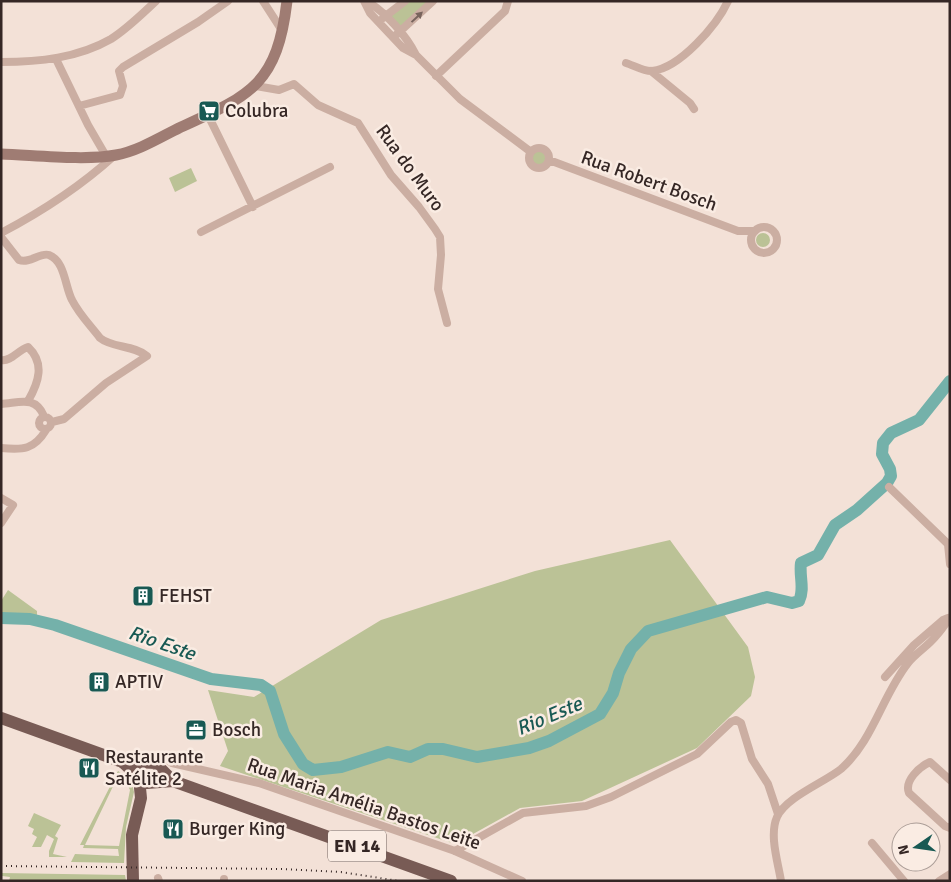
<svg xmlns="http://www.w3.org/2000/svg" width="951" height="882" viewBox="0 0 951 882" font-family="Signika,sans-serif">
<rect width="100%" height="100%" fill="#f3e1d7"/>
<path fill="#bbc296" fill-rule="evenodd" d="M410,1H429L401,27L391,16Z
M532 158a7 7 0 1 1 14 0a7 7 0 1 1-14 0Z
M191,168L197,181L175,192L169,178Z
M756 240a7 7 0 1 1 14 0a7 7 0 1 1-14 0Z
M670,540L748,647L755,677L751,696L697,748L582,801L520,808L455,844L220,766L228,751L208,690L254,697L381,620L535,571Z
M8,590L37,611V616C25,613 14,617 1,615V601Z
M118,771L127,777L132,784L134,792L126,827L124,863L71,862L75,854L119,856L118,849L83,848L84,845H80ZM117,778L125,780L130,790L119,846L85,845Z
M34,813L61,825L55,836L58,838L53,854L67,857H49V851L54,839L47,835L41,847H32L37,837L32,834L34,829L28,826Z
M1,873L125,875L126,881H1H9L10,877L2,876L1,879Z"/>
<g fill="none" stroke-linecap="round" stroke-linejoin="round">
<path stroke="#74b1aa" stroke-width="12" d="M1,618L30,619L55,625L211,679L261,685L270,691L284,734L303,764L313,770L341,767L388,752L410,757L428,749H443L477,757L529,748L549,741L600,714L613,693L619,673L631,649L648,631L767,597L792,603L799,601C805,589 799,576 801,563L818,555L835,525L857,510L887,483L891,476L890,469L882,454L883,443L891,433L919,420L950,381"/>
<path stroke="#cbaea2" stroke-width="8" d="M263,1L283,32
M364,1L370,13L403,48L416,55L460,99L531,152
M367,1C386,13 406,35 416,55
M383,18L405,1
M396,35L433,1
M56,59L88,125L106,156
M1,62C39,62 78,58 111,39C127,29 142,14 156,1
M626,63C633,65 645,72 652,71C680,68 717,25 728,1
M651,71L690,103L694,109
M436,76L505,11L508,1
M256,86L279,90L294,84L318,105L358,123L391,175L419,207L435,229L440,237L441,255L438,289L447,323
M79,106L120,95L123,86L119,71L123,67L198,22L228,1
M208,115L253,207
M529 158a10 10 0 1 1 20 0a10 10 0 1 1-20 0Z
M549,160L738,231H755
M751 240a13 13 0 1 1 26 0a13 13 0 1 1-26 0Z
M201,232L330,167
M1,233C41,212 81,186 115,155
M1,237L19,260C30,264 40,252 49,255C65,261 65,287 72,300C79,314 90,325 100,338C112,348 134,345 147,356L106,383L64,419L52,422
M1,360C11,362 18,350 28,347C45,363 39,382 28,401
M1,404C19,403 35,395 44,416
M39 423a6 6 0 1 1 12 0a6 6 0 1 1-12 0Z
M1,448C23,450 34,450 46,430
M889,487L948,544L950,564
M1,498L13,505L1,523
M885,677L914,645L943,620L948,618
M158,764L164,757L172,763L259,783L455,851L522,881
M950,780L930,762C919,767 904,781 909,793L945,826L950,828
M872,843L904,881
M455,851L523,813L586,806L611,797L697,754L731,722L736,720L741,723L752,759L768,784L778,814
M158,878L159,881
M224,879V881
M781,881C778,862 769,835 777,817C786,797 825,782 841,769C873,741 882,696 908,663C916,653 928,646 936,636C941,631 945,624 950,618
M939,881L950,874"/>
<path stroke="#9f7c73" stroke-width="11" d="M1,154C33,155 86,161 116,155C138,151 159,138 179,128C251,95 277,85 287,1"/>
<path stroke="#785b55" stroke-width="12" d="M1,718L120,761C128,765 132,774 141,776
M128,765L137,762L155,763L173,781L451,881
M140,772L142,779L147,783L173,781
M133,881L132,835L141,798L140,788L142,779"/>
<path stroke="#352725" stroke-width="2" stroke-dasharray="1 4" stroke-linecap="butt" d="M1,866L281,869L341,872L399,881"/>
</g>
<defs><path id="oneway-solid" d="M-6-.8H1V-3.2L6.5 0L1 3.2V.8H-6Z" transform="scale(1.25)"/></defs>
<use fill="#78645d" href="#oneway-solid" transform="translate(417 17) rotate(-43)"/>
<defs>
<g id="supermarket-square" transform="scale(1.125)"><rect x="-9" y="-9" width="18" height="18" rx="4" fill="#185953" stroke="#faece3"/><path d="M-6-5.5h2.5l.6 2H6L4.5 2H-2.5L-4.4-4H-6ZM-1.5 3.2a1.3 1.3 0 1 0 .1 0ZM3 3.2a1.3 1.3 0 1 0 .1 0Z" fill="#fff"/></g>
<g id="building-square" transform="scale(1.125)"><rect x="-9" y="-9" width="18" height="18" rx="4" fill="#185953" stroke="#faece3"/><path d="M-4-6H4V6H1V3H-1V6H-4ZM-2.5-4.3h1.7v1.8h-1.7ZM.8-4.3h1.7v1.8H.8ZM-2.5-1h1.7V.8h-1.7ZM.8-1h1.7V.8H.8Z" fill="#fff"/></g>
<g id="office-square" transform="scale(1.125)"><rect x="-9" y="-9" width="18" height="18" rx="4" fill="#185953" stroke="#faece3"/><path d="M-6-3h4V-5.5h4V-3h4V5H-6ZM-1-4.5V-3h2v-1.5ZM-6 0V1H6V0Z" fill="#fff"/></g>
<g id="restaurant-square" transform="scale(1.125)"><rect x="-9" y="-9" width="18" height="18" rx="4" fill="#185953" stroke="#faece3"/><path d="M-5-6h1v4h1v-4h1v4h1v-4h1v5L-1.5 .5V6h-2V.5L-5-1ZM5-6V6H3V1.5H1.5Q1.5-4 5-6Z" fill="#fff"/></g>
</defs>
<g fill-rule="evenodd">
<use href="#supermarket-square" x="209" y="111"/>
<use href="#building-square" x="143" y="596"/>
<use href="#building-square" x="99" y="682"/>
<use href="#office-square" x="196" y="730"/>
<use href="#restaurant-square" x="89" y="768"/>
<use href="#restaurant-square" x="173" y="829"/>
</g>
<g text-anchor="middle" dominant-baseline="central" stroke-width="5" stroke-linejoin="round" paint-order="stroke">
<rect fill="#faece3" stroke="#70625e" stroke-width="1" x="328" y="830.5" width="58" height="31" rx="4"/>
<g font-size="18" font-weight="bold" fill="#352725">
<text x="357" y="846">EN 14</text>
</g>
<g font-size="19" fill="#352725" stroke="#faece3" text-anchor="start">
<text x="225" y="111">Colubra</text>
<text x="159" y="596">FEHST</text>
<text x="115" y="682">APTIV</text>
<text x="212" y="730">Bosch</text>
<text x="105" y="757">Restaurante<tspan x="105" dy="22">Satélite 2</tspan></text>
<text x="189" y="829">Burger King</text>
</g>
<g font-size="19" fill="#352725" stroke="#faece3">
<text transform="translate(410 168) rotate(54)">Rua do Muro</text>
<text transform="translate(649 181) rotate(20)">Rua Robert Bosch</text>
<text transform="translate(364 804) rotate(19)">Rua Maria Amélia Bastos Leite</text>
</g>
<g font-size="20" font-style="italic" fill="#185953" stroke="#faece3">
<text transform="translate(162 643) rotate(19)">Rio Este</text>
<text transform="translate(549 716) rotate(-23)">Rio Este</text>
</g>
</g>
<rect width="951" height="882" fill="none" stroke="#352725" stroke-width="5"/>
<g transform="translate(916 847) rotate(257)"><circle r="24" fill="#faece3" stroke="#ab9d97"/>
<path d="M0-4L9 19L0 12L-9 19Z" fill="#185953"/>
<text y="-8" font-size="14" font-weight="bold" text-anchor="middle" fill="#352725">N</text>
</g>
</svg>
